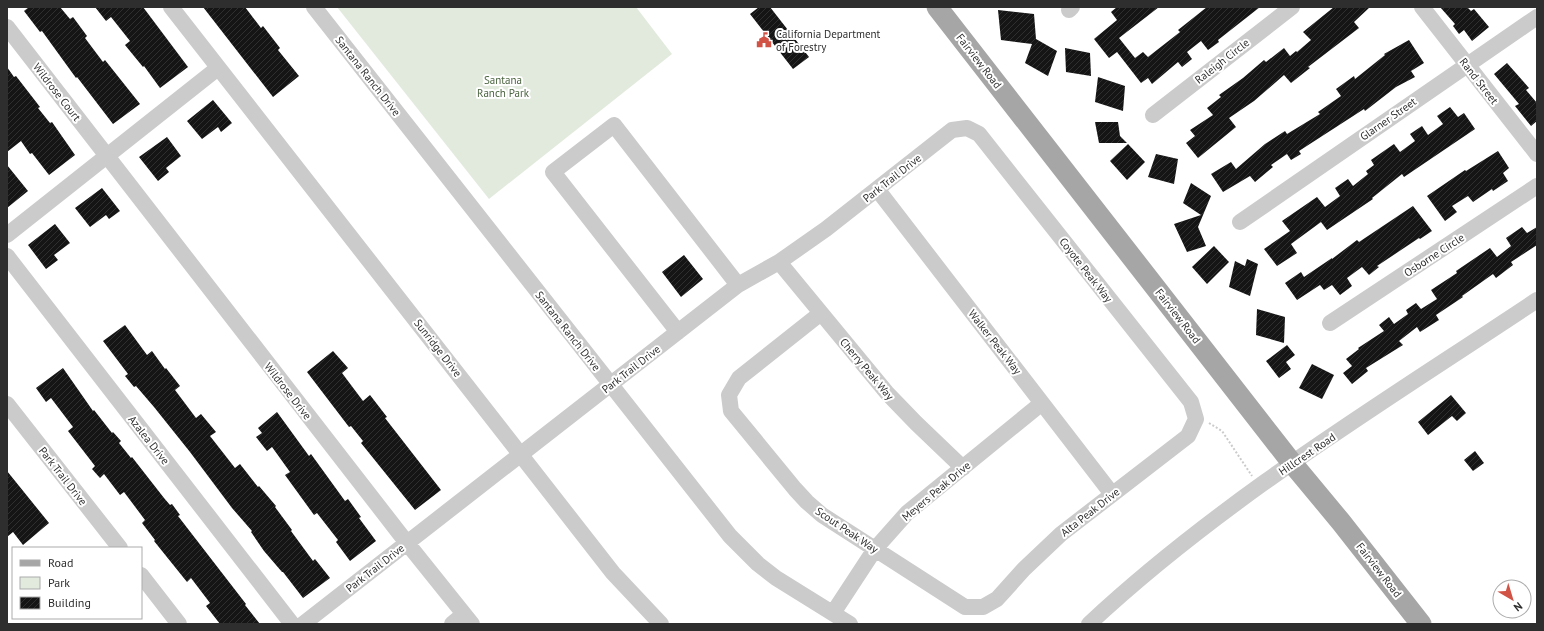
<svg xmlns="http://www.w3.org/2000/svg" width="1544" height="631" viewBox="0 0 1544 631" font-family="'PT Sans',sans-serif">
<defs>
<pattern id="building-hatch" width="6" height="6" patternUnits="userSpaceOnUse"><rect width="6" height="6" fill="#151515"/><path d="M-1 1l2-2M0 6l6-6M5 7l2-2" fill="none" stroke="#2f2f2f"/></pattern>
</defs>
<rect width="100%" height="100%" fill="#fff"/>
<path fill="#e2eade" d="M337,7H636L672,54L489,199Z"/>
<path fill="url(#building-hatch)" d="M29,7H60L70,19L73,17L87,36L85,38L103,62L105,60L140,104L113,124L77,77L76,78L42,31L40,32L24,11Z
M95,7H143L188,67L160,88L144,66L143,67L125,45L130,41L111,17L106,21Z
M203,7H245L261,28L263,26L280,48L278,50L299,76L273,97Z
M759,7H770L809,57L793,69L750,14Z
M1117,7H1159L1119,38L1135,58L1143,52L1148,57L1180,32L1178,30L1207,7H1260L1218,40L1219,42L1208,50L1201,41L1187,52L1192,59L1182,67L1178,62L1152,84L1148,78L1141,83L1117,52L1109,58L1094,39L1117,20L1111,12Z
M1334,7H1370L1354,22L1359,28L1308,67L1310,68L1291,83L1284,75L1254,101L1229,118L1236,127L1198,158L1186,143L1195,136L1190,130L1213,115L1207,108L1221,97L1219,95L1243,78L1264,60L1266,62L1284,48L1290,56L1296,51L1297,52L1311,40L1303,32Z
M1440,7H1467L1471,11L1474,9L1489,27L1472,41L1464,30L1459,34L1453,26L1455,24Z
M998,10L1034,14L1036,39L1057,51L1048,76L1025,63L1032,44L1001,40Z
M1409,40L1424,63L1411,71L1415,77L1396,87L1365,111L1364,109L1299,151L1301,154L1291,160L1287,154L1271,165L1273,167L1255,182L1250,176L1223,192L1211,174L1231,162L1236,169L1265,144L1285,131L1287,134L1320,114L1318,112L1341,96L1336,89L1354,76L1355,79L1385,55L1384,54Z
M1065,48L1090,53L1091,76L1066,72Z
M1507,63L1529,88L1526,90L1537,103V121L1531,126L1515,106L1519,104L1494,74Z
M7,67L14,77L16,76L40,107L38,108L50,123L52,122L75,155L49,175L32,153L30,154L21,141L7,152Z
M1098,77L1125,86L1123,111L1095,102Z
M213,100L232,123L221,132L218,127L202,139L187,121Z
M1450,107L1458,117L1464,113L1475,129L1404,177L1402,174L1372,198L1373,199L1327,230L1321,222L1291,244L1297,253L1277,266L1264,249L1290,231L1282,221L1317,197L1325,207L1340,196L1335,188L1348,179L1353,186L1368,174L1366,171L1374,165L1371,160L1394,144L1400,152L1415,141L1410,134L1422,126L1428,135L1443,124L1437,116Z
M1095,122H1118L1120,136L1127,143H1099Z
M167,137L181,156L166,168L169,172L158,181L139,157Z
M1128,144L1145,162L1127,180L1110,161Z
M1498,151L1509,168L1503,173L1508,181L1493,191L1492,189L1473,202L1468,196L1452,206L1457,212L1445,221L1427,196L1465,170L1466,171Z
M1156,154L1178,159L1174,184L1148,177Z
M7,165L28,191L7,208Z
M1191,183L1211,196L1198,227L1206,246L1187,252L1174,224L1201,215L1183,203Z
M102,188L120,211L109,219L106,215L90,227L75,208Z
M1413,206L1432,231L1420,239L1419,238L1377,266L1379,267L1369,275L1362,267L1347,278L1352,286L1340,295L1332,285L1324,290L1320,285L1297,300L1285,283L1301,272L1304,277L1332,258V259L1357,240L1359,242Z
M55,224L70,243L54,255L58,260L46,269L28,245Z
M1522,227L1527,233L1537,227V245L1511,262L1513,265L1496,278L1493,274L1462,296L1463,297L1436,315L1439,320L1420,332L1417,327L1399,341L1403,345L1366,368L1368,371L1352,384L1343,373L1352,366L1346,359L1359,349L1358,348L1384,331L1379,325L1389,317L1394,324L1408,314L1406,310L1416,303L1421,309L1437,299L1431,290L1457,273L1456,271L1490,248L1497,257L1511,246L1506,238Z
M1214,246L1229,262L1207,284L1192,267Z
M684,255L703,279L681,297L662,272Z
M1247,259L1258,264L1250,296L1229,287L1235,261L1245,266Z
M1257,309L1285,317L1284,343L1256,335Z
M125,325L147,355L152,351L165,369L166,368L180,386L175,390L196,418L201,414L216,432L210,436L235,468L240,464L258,487L259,486L276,506L275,507L292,530L291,531L313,561L315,559L330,578L303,598L283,572H282L264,551L251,532L252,531L232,508L190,452L154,407L136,386L134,387L125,376L128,374L103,341Z
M1287,345L1295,355L1286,362L1291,369L1279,378L1266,361Z
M333,351L348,368L342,373L363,401L370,395L387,417L385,418L441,490L415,510L361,443L363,441L351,426L349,427L307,372Z
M1312,364L1334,375L1322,399L1299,388Z
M63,368L93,411L94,410L112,433L113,432L121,441L119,443L131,458L132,457L164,498L170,505L172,504L180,515L178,516L246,604L245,605L260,624H220L206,606L210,603L191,578L187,582L154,541L155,540L142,523L145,520L124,492L120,495L104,474L100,478L92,469L95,466L68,431L73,427L51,398L46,402L36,388Z
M1451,395L1466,413L1457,421L1452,416L1428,435L1418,422Z
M277,412L309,456L311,454L345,501L348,499L361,517L359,518L376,541L350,561L336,542L338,540L317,513L314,515L285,475L290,472L272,447L267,451L256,437L262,433L258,428Z
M1475,451L1484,463L1473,471L1464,460Z
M7,471L49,523L23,545L13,532L7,537Z"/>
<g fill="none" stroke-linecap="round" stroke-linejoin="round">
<path stroke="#cbcbcb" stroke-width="2" stroke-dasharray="2 2" stroke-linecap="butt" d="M1209,423L1222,431L1252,476"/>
<path stroke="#cbcbcb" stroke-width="16" d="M171,7L613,573L661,624
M314,7L730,536L758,564L776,578L850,624
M1422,7L1537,154
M1069,10L1072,7
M7,27L407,543L472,624
M1153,115L1292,7
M877,189L1112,494
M1240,222L1537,17
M7,235L218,68
M7,256L292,624
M779,262L887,393L916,423L963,468
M1330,323L1537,186
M678,332L553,172L614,125L738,285
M7,404L120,548
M141,575L179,624
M833,613L875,549L907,513L1042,403
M303,624L738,285L779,262L826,229L952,130L967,128L979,134L1191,402L1196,419L1188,436L1061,534L1024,569L997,599L983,607H965L822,515L807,502L795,489L731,411L729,395L739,378L821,313
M452,624L464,614
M1089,624C1224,498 1384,402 1537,300"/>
<path stroke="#a6a6a6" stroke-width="21" d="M937,7L1292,463L1341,522L1421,624"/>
</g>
<defs>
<g id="civic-bare" transform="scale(1.2)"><path d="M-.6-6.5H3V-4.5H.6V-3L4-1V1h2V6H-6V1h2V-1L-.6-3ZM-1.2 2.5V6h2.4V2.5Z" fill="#d05346" stroke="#fff" stroke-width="2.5" paint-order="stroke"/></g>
</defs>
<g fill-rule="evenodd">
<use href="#civic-bare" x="764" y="40"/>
</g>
<g text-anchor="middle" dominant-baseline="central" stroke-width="4" stroke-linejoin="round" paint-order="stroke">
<g font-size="11" fill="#2e2e2e" stroke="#fff" text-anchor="start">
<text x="776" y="34">California Department<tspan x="776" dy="13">of Forestry</tspan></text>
</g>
<g font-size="11" fill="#2e2e2e" stroke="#fff">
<text transform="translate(979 61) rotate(52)">Fairview Road</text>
<text transform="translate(1222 61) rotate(-38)">Raleigh Circle</text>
<text transform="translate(368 76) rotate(52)">Santana Ranch Drive</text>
<text transform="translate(1479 81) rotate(52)">Rand Street</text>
<text transform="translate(57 92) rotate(52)">Wildrose Court</text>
<text transform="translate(1388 119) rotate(-35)">Glarner Street</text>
<text transform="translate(892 178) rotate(-38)">Park Trail Drive</text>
<text transform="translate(1434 255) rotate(-33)">Osborne Circle</text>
<text transform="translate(1086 270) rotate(52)">Coyote Peak Way</text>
<text transform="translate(1178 316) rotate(52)">Fairview Road</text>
<text transform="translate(568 331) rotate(52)">Santana Ranch Drive</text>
<text transform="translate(995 342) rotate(52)">Walker Peak Way</text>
<text transform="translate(438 348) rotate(52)">Sunridge Drive</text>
<text transform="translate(631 369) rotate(-38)">Park Trail Drive</text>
<text transform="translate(867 369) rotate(50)">Cherry Peak Way</text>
<text transform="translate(288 391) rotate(52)">Wildrose Drive</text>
<text transform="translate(149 440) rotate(52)">Azalea Drive</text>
<text transform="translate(1307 454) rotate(-34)">Hillcrest Road</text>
<text transform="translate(63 476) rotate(52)">Park Trail Drive</text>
<text transform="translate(936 491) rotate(-40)">Meyers Peak Drive</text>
<text transform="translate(1090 512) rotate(-38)">Alta Peak Drive</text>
<text transform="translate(847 530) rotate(34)">Scout Peak Way</text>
<text transform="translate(375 568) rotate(-38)">Park Trail Drive</text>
<text transform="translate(1379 570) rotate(52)">Fairview Road</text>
</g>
<g font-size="11" fill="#4c6541" stroke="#fff">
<text x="503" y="80">Santana<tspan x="503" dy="13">Ranch Park</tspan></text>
</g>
</g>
<rect width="1544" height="631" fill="none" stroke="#2e2e2e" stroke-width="16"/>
<rect x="12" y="547" width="130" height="72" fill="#ffffff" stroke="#ababab"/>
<rect x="20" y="560" width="20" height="6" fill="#a6a6a6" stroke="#ababab"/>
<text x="48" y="567" font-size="12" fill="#2e2e2e">Road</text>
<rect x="20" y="577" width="20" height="12" fill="#e2eade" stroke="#ababab"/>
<text x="48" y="587" font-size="12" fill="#2e2e2e">Park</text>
<rect x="20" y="597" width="20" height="12" fill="url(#building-hatch)" stroke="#ababab"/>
<text x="48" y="607" font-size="12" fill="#2e2e2e">Building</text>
<g transform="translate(1512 599) rotate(142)"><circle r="19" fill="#ffffff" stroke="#ababab"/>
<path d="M0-3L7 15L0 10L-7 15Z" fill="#d05346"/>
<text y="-6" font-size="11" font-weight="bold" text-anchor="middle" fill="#2e2e2e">N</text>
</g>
</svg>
